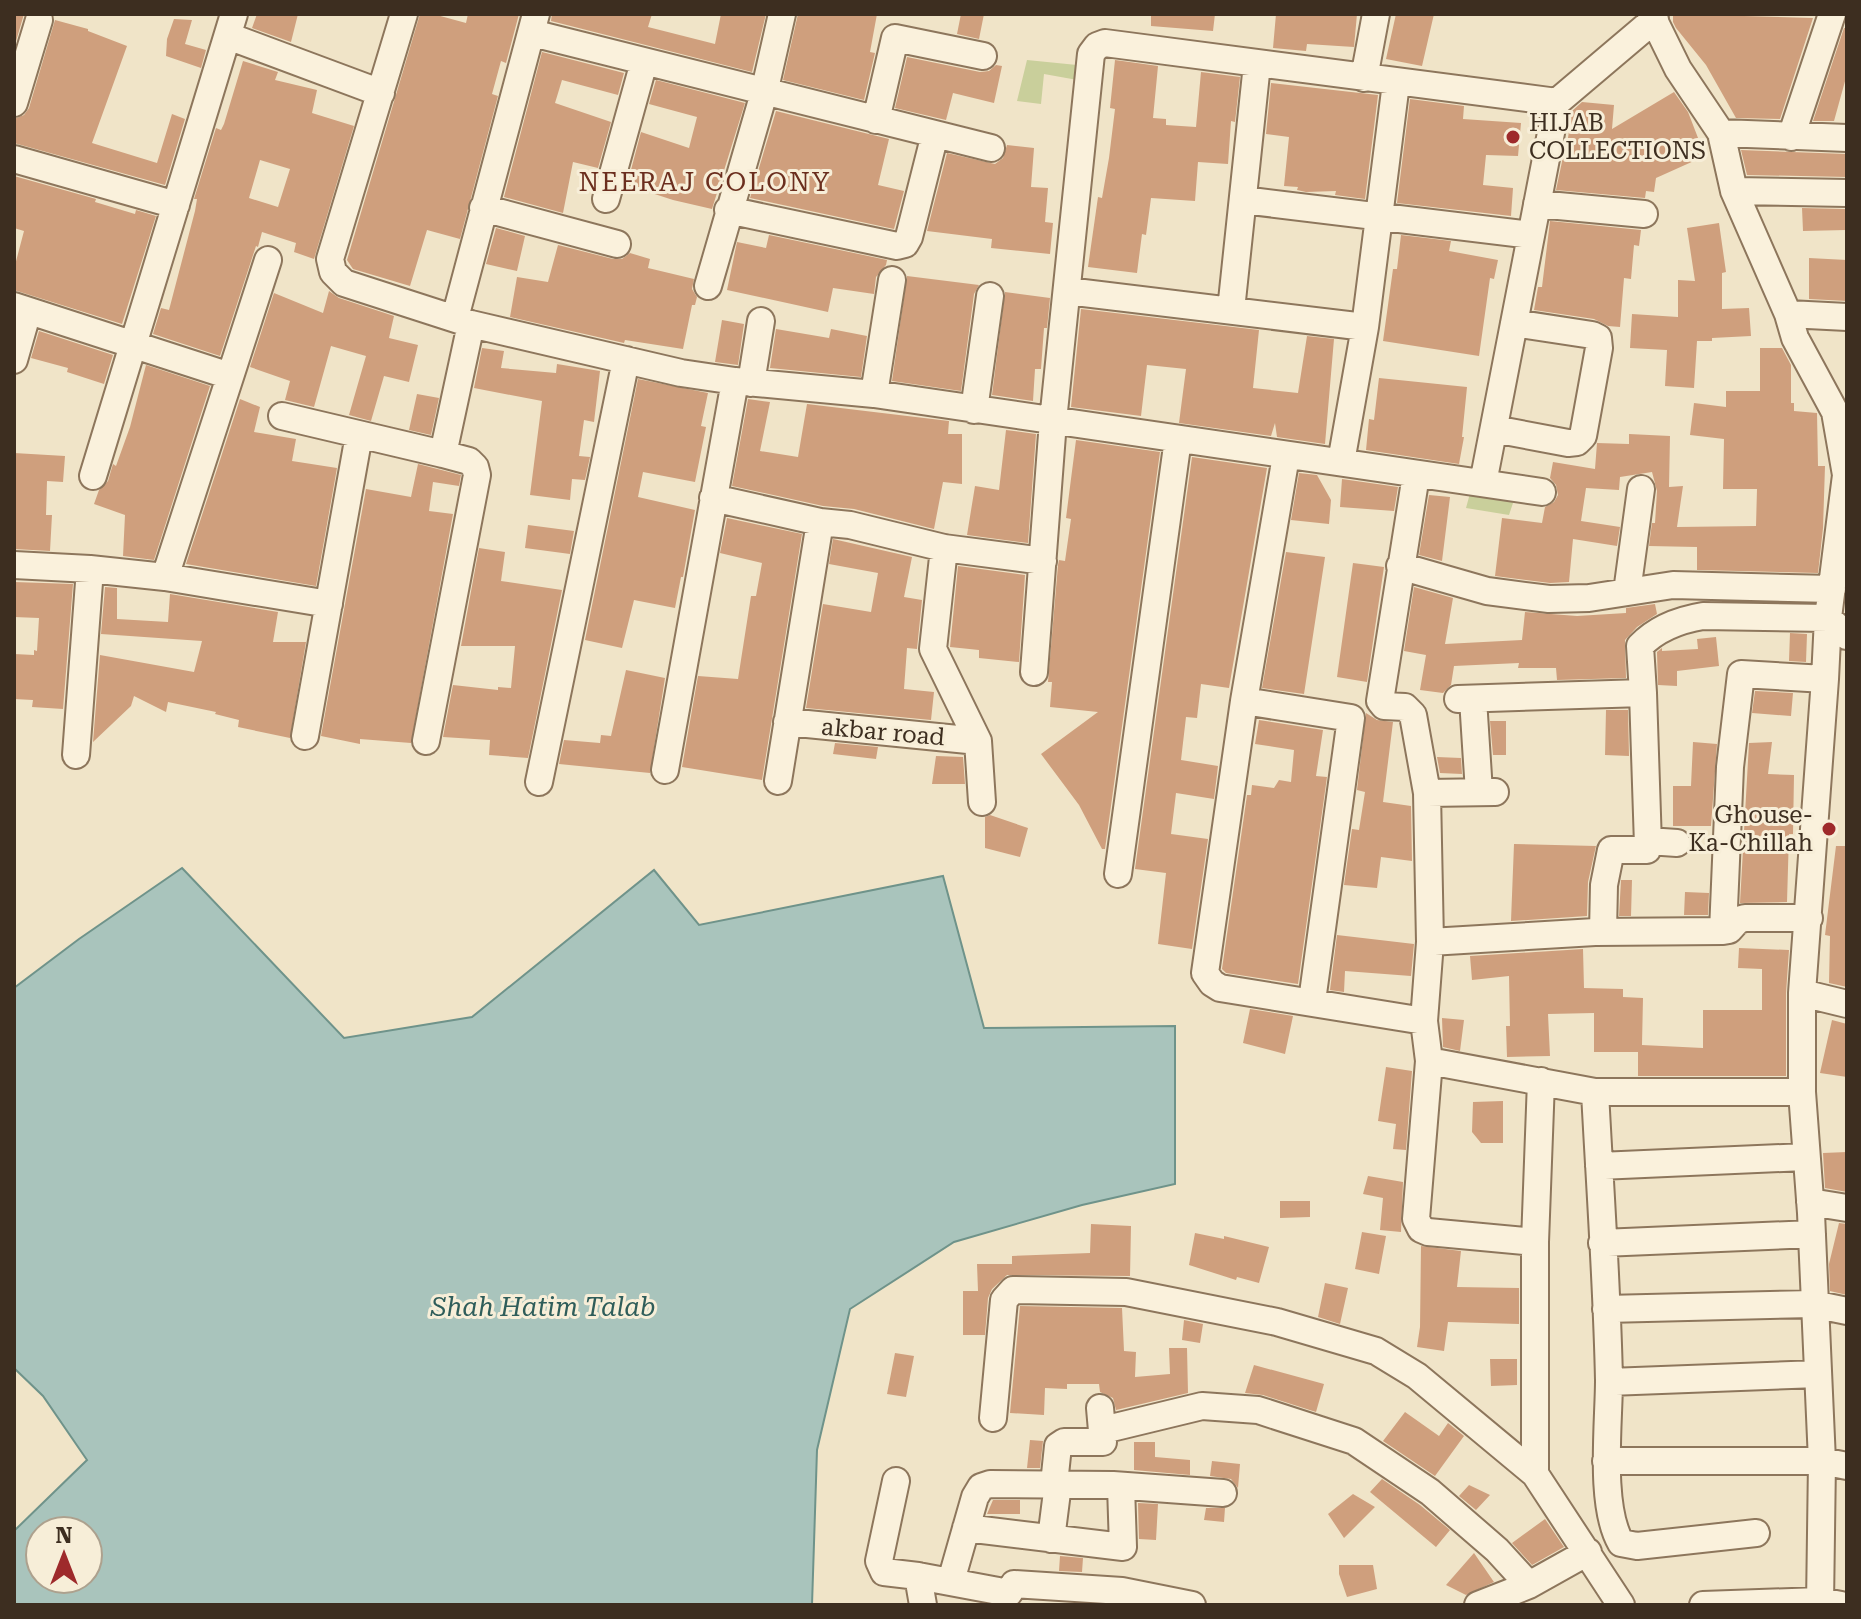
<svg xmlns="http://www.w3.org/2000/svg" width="1861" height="1619" viewBox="0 0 1861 1619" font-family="'Roboto Serif',serif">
<rect width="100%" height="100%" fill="#f0e4c8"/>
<path fill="#c9cf9b" d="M1027,60L1087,66L1083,81L1044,74L1041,104L1017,101Z
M1472,486L1517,491L1509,515L1466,508Z"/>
<path fill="#a9c4bc" stroke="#6f938a" stroke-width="2" fill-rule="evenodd" d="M182,868L344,1038L472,1017L654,870L699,925L943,876L984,1028L1175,1026V1184L1082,1205L954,1242L850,1309L817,1450L812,1605H14V1531L87,1460L43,1396L14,1368V988L79,939ZM40,1531H88V1579H40Z"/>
<path fill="#cf9f7d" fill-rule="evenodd" d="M14,14H24L14,48Z
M257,14H298L291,42L252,28Z
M420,14H433L466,23L468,14H519L506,63L501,61L492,94L498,96L460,239L427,230L410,286L353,269L347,260Z
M552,14H652L648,27L715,44L721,14H766L752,72L551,21Z
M798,14H877L870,52L875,53L864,100L783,80Z
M961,14H984L979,39L957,34Z
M1151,14H1215L1213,31L1151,26Z
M1276,14H1357L1354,47L1307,44L1306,51L1273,48Z
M1396,14H1434L1422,66L1386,59Z
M1673,14L1813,18L1780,119L1736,118L1706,65L1676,28L1673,22Z
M174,19L192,20L185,44L206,50L201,68L166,56L167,39Z
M55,20L88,29V31L127,46L92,143L157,163L172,114L185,119L165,185L14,143V119L24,115L29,108Z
M1844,28H1847V74L1834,121H1813Z
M542,52L624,73L618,95L562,80L555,103L611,122L598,168L573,162L563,213L504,197Z
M907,57L980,72L989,71L996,65L1002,66L994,103L953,93L946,120L895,108Z
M1115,60L1158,66L1153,118L1166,119V125L1196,127L1201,72L1240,77L1235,122L1231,121L1228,164L1198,162L1195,201L1151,198L1146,235L1142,234L1137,273L1088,267L1098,197L1102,198L1109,158L1115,109L1110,108Z
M243,61L278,72L275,80L317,90L312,113L354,126L314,259L294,252L296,243L262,232L258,247L256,246L220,356L153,334L161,308L169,310L195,211L197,199H194L216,128L221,130L224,124ZM260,160L290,169L278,207L249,198Z
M656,80L745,103L712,209L673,200L627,185L641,132L689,148L697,117L649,104Z
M1271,83L1378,95L1365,199L1335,195L1336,191L1306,192L1297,190L1298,187L1284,186L1289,137L1266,134Z
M1674,92L1688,112L1705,156L1656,178L1654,192L1646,191L1645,198L1556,190L1563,157L1565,158L1572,111L1582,102L1614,105L1612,129Z
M1410,99L1464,106L1463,119L1521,123L1518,156L1486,155L1483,185L1513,188L1511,216L1397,203Z
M776,111L889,139L878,185L904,191L894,229L750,198Z
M1007,145L1034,148L1031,187L1048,188L1045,222L1053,223L1050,254L991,248L992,239L927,231L947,153L995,164L1003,158Z
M1741,150L1847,154V177L1747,175Z
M14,176L96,199L95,202L135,214L136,210L156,216L122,324L14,290V269L24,231L14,228Z
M1802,208L1845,209L1846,230L1803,231Z
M1550,221L1641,230L1639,246L1634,245L1631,279L1624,278L1620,327L1608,326L1594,319L1534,310L1538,287H1542Z
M1719,223L1726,272L1722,273V309L1749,308L1751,336L1712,338V341H1697L1694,388L1665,386L1667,350L1630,348L1632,314L1678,317V280L1695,281L1687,228Z
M496,228L525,236L517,271L486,264Z
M769,235L887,260L886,265L876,277L874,294L833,288L828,312L727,290L737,242L766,248Z
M1401,235L1451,241L1449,251L1498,260L1494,279L1490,278L1479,356L1383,341L1393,269H1397Z
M558,245L613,259H622L630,253L650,259L648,268L694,279L692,289L697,297L695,305H692L683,349L625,340L624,343L510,317L517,277L548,282Z
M1809,258L1847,260V301L1809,299Z
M907,276L979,285L974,294L961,391L892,381Z
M329,291L339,298L394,316L389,338L418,345L409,382L384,376L371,421L349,415L366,356L331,346L314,407L285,400L290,381L250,367L274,293L323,313Z
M1005,292L1050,298L1047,328H1044L1041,369H1035L1033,401L992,395Z
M1081,309L1259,330L1253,388L1298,393L1307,336L1334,339L1325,444L1277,437L1275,423L1271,436L1179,423L1186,369L1147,365L1141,416L1071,407Z
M722,320L744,324L738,365L715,362Z
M776,329L829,338L831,329L867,336L861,377L770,368Z
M39,331L113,355L104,384L67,372L68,368L31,358Z
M482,348L504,351L501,368L556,373L557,364L600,371L594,422L584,420L579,456L590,457L585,480L572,479L570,500L530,495L542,401L474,388Z
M1760,348H1782L1791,365V403H1794V411L1817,413L1818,466H1825L1823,528L1818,573L1697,570V547L1649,546L1652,523H1655L1657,491L1652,472L1620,477L1619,490L1586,488L1581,521L1620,527L1617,546L1573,539L1569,582L1550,583L1495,576L1502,518L1542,523L1545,507L1554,502L1558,495L1556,485L1550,478L1553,462L1595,469L1597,443L1629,444V434L1670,436L1669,487L1683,486L1677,527L1756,526L1757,489H1723L1724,439L1690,435L1694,403L1726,407V391H1760Z
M146,365L210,386L154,560L123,556L125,515L94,504L99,490L108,481L113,464L116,466L130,427Z
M1379,378L1467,387L1462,437H1464L1459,464L1366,450L1369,419L1374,420Z
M638,379L708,393L701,426L706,427L695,482L643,472L638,497L695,510L683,577H681L675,608L634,600L622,648L585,640Z
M417,394L439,398L431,435L409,430Z
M240,399L260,407L254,432L296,439L292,461L337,468L316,586L186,564Z
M748,399L770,402L760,451L798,457L807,404L949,421L948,434H962V484L943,482L934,529L854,509L823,506L732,486Z
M1006,430L1036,434L1028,543L967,535L975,486L999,490Z
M1076,440L1160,452L1105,849H1102L1079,805L1041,754L1098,712L1050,707L1052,682H1048L1058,565L1059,560L1065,561L1071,519L1066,518Z
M14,453L65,456L63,482L47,481L46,515H52L50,551L14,549Z
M1192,457L1267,468L1229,688L1201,684L1197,718L1186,717L1181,760L1218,766L1214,799L1176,793L1171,834L1208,839L1192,949L1158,944L1166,873L1135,869Z
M418,464L461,475L459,486L433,482L429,511L453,514L411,743L360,739V744L321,736L366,489L411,497Z
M1299,473L1317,475L1331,500L1329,524L1291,520Z
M1342,479L1398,487L1394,511L1340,507Z
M1429,495L1450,497L1442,561L1419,555Z
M727,518L802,534L762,780L682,767L698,676L738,679L751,596H756L762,563L720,553Z
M528,525L574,531L570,554L525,548Z
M833,539L912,557L904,597L922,600L917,649L907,648L904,689L934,692L931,720L806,708L823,604L871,612L878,573L829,564Z
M479,548L505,552L501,581L562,590L528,758L489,755L490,740L443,737L453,685L498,690V687L511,688L515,646H461Z
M1286,552L1325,557L1304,694L1262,688Z
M1353,563L1384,567L1367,682L1337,677Z
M958,566L1025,575L1019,662L979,658V650L950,647Z
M14,582L73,584L63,709L32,707L33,700L14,699V654L34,655V650L37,651L39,618L14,617Z
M105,587L117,588V619L168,622L170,594L278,612L273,642H306L290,738L238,727L239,720L215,714L216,712L168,702L166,712L134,696L131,706L93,742L100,655L194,672L202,641L101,634Z
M1414,587L1453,598L1445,644L1522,640L1525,612L1577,616L1626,613V608L1655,604L1657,614L1637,627L1625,640L1626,678L1557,680L1556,668H1518L1519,663L1454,666L1451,685L1443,693L1420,690L1426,655L1404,651Z
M1790,633L1807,634L1806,662L1789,661Z
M1716,637L1719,666L1677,671V686L1658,685L1657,652L1662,648V651L1698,649L1697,639Z
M626,670L665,678L650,773L559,764L564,740L600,743L601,735L611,736Z
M1755,691L1793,693L1791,716L1752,713Z
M1606,710H1628L1629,756L1605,755Z
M1366,713L1377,720L1393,722L1383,802L1411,806L1412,861L1381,857L1377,888L1344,885L1352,829L1359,830L1365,792L1357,790Z
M1259,720L1323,730L1316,776L1327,777L1298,984L1226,973L1222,969L1247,795H1251L1252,785L1274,788L1279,780L1291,782L1294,750L1255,744Z
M1490,721H1506V755H1493Z
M1693,742L1717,744L1711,826H1673V786H1691Z
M1772,742L1768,774L1794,775L1793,834H1789L1787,902L1740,903L1749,743Z
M835,743L878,747L876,759L833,754Z
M936,756L963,757L965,784H932Z
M1437,757L1461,758L1462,774L1440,773Z
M990,815L1028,828L1020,857L985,848V817Z
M1514,844L1596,846L1588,882L1587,916L1511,921Z
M1836,846H1847V987L1829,983L1830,936L1825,935Z
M1621,880H1632L1631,916H1619Z
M1685,892L1709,893L1708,915H1684Z
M1337,935L1414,944L1411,976L1345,971L1344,992L1330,990Z
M1739,948L1789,950L1786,993V1076H1638V1052H1594V1013L1548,1014L1550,1056L1507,1057L1506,1026H1510L1509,976L1472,980L1470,956L1583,949L1584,988L1623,989V997L1643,998L1642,1045L1703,1048V1010H1762V969L1738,968Z
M1250,1009L1293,1016L1285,1054L1243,1043Z
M1442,1018L1464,1020L1460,1051L1443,1047Z
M1832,1020L1847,1024V1077L1820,1073Z
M1386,1067L1412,1071L1406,1150L1393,1149L1396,1124L1378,1121Z
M1503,1101V1143H1481L1472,1132L1473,1102Z
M1847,1152V1192L1825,1188L1823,1153Z
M1368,1176L1403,1182L1401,1232L1380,1230L1383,1198L1363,1194Z
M1280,1201H1310V1217L1280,1218Z
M1839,1223L1847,1224V1295L1830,1291L1829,1264Z
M1091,1224L1131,1226L1130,1276L1007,1275L992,1289L988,1298L985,1335H963V1291H978L977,1264H1012V1256L1090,1253Z
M1362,1232L1386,1236L1379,1274L1355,1269Z
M1195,1233L1224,1239V1236L1269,1247L1259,1283L1237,1277L1236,1280L1189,1265Z
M1421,1246L1461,1251L1457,1287L1519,1288V1324L1448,1322L1444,1351L1417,1347L1420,1327Z
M1325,1283L1348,1288L1340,1324L1318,1317Z
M1020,1306L1122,1308L1124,1351L1136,1352L1135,1377L1170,1374L1169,1348H1187L1188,1393L1116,1410L1113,1398L1100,1392L1099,1384H1067V1389L1045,1388L1044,1415L1010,1413Z
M1184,1320L1203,1324L1200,1343L1182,1340Z
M895,1353L914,1356L906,1397L887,1394Z
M1490,1359H1517V1385L1491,1386Z
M1254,1365L1324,1384L1316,1412L1263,1395L1245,1393Z
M1405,1412L1439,1436L1448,1423L1464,1436L1435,1476L1383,1441Z
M1030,1440L1043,1441L1040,1468H1027Z
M1134,1442H1155V1457L1190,1460V1475L1134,1470Z
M1212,1461L1240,1464L1238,1488L1231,1479L1210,1476Z
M1382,1479L1420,1505L1450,1530L1436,1547L1370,1492Z
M1469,1485L1490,1495L1476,1510L1459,1496Z
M1353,1494L1375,1507L1344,1538L1328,1514Z
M993,1500H1020V1514H987Z
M1138,1503L1158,1504L1156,1540L1139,1539Z
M1206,1508H1225L1224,1522L1204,1520Z
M1545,1519L1564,1547L1532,1565L1512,1543Z
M1474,1553L1494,1582L1466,1595L1446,1585Z
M1060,1556L1083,1558L1082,1572L1059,1571Z
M1339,1565H1373L1377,1589L1347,1597L1339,1574Z"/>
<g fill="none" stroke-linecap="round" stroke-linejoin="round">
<g stroke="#8d765c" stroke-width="30">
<path id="minor" d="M404,14L330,259L333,272L344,283L471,324L681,373L735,381L874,394L1542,492
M1651,14L1678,69L1721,133L1734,191L1788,314L1795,338L1835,412L1846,475L1828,618L1825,679L1802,993V1092L1811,1213L1822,1461L1820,1605
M532,33L991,148
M228,36L381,93
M1364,78L1376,14
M14,103L39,20
M876,120L895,38L983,56
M1721,133L1847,138
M1791,137L1832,14
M14,159L176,205
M1734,191L1847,193
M606,199L644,62
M1243,200L1531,235
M1537,204L1644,214
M483,208L617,244
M728,210L897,246L905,244L909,237L935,134
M708,286L764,93L782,14
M1067,291L1365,327
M14,306L230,376
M1231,310L1257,64
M1788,314L1847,317
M455,318L536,14
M14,360L28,311
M751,383L761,321
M874,394L892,280
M974,410L990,296
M282,416L443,454L469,461L475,467L477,475L426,741
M1494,429L1568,443L1577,442L1583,436L1599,348L1598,338L1592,335L1514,323
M443,454L471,324
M1286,456L1244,701L1205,973L1212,983L1220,988L1424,1021
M1341,462L1365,327L1396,83
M1416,475L1380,701L1384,706L1405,707L1413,715L1427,793L1430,942L1424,1021L1429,1061L1416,1219L1421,1229L1428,1232L1535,1242
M93,476L234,14
M1483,483L1557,102
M713,498L820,522L850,525L944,548L1043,561
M944,548L933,649L978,741L982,802
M14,565L90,569L165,577L329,604
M1400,566L1487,591L1549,599L1589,598L1673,585L1832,589
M165,577L268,260
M1627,592L1641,489
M1034,672L1053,421L1091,54L1097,46L1105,43L1557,102L1655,19
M1643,693L1640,646C1657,628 1679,620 1703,616L1828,618L1847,636
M1458,699L1643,693L1648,845L1647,850H1611L1604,885L1603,932
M1473,699L1479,792
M1244,701L1351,718L1312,1001
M787,722L978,741
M305,736L359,435
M76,755L90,569
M665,770L735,381
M778,781L820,522
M539,782L626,360
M1427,793L1495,792
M1648,841L1677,843
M1118,874L1178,439
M1723,931L1730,767L1741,674L1825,679
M1430,942L1595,932L1723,931L1729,930L1738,920L1745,918H1809
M1802,993L1847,1004
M1429,1061L1595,1092H1802
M1595,1092C1600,1188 1607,1284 1609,1380C1609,1423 1599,1506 1621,1543L1637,1546L1756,1533
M1599,1166L1805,1157
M1810,1202L1847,1208
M1602,1243L1812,1234
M1606,1309L1813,1304L1847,1311
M1609,1382L1818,1374
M993,1418L1004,1300L1013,1290L1126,1292L1277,1322L1376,1351L1417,1376L1535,1474L1621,1605
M1103,1430L1202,1406L1258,1410L1354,1441L1430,1492L1497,1550L1529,1585
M1606,1461H1822L1847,1466
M1535,1474V1242L1541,1081
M896,1481L879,1561L884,1572L918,1576
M1054,1484L1058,1446L1064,1442H1103L1100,1408
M966,1528L1123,1547L1121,1486
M1051,1539L1058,1484
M951,1581L975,1497L981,1487L990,1484L1113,1485L1223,1493
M923,1605L918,1576L1009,1593L1014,1584L1122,1591L1192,1605
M1478,1605L1529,1585L1588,1552
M1703,1605L1820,1601L1841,1605"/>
</g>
<use href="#minor" stroke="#faf1dc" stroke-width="26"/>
</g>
<g fill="#9e2a2b" stroke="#f7eed8" stroke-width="3">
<circle cx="1513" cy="137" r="8"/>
<circle cx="1829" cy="829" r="8"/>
</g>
<g text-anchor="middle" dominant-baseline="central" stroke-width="6" stroke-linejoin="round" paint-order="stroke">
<g font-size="24" fill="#3d2e20" stroke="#f7eed8" text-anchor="start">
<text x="1529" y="123">HIJAB<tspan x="1529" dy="28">COLLECTIONS</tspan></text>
<text x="1813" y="815" text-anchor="end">Ghouse-<tspan x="1813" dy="28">Ka-Chillah</tspan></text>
</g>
<g font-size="24" fill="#3d2e20" stroke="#f7eed8">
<text transform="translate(883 732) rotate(5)">akbar road</text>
</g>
<g font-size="26" letter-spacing="2" fill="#6b2e1e" stroke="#f7eed8">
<text x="705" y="182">NEERAJ COLONY</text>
</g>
<g font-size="26" font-style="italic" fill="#2f5d5a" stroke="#f7eed8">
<text x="543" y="1307">Shah Hatim Talab</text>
</g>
</g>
<rect width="1861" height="1619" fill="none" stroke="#3d2e20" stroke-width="32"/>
<g transform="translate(64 1555)"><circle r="38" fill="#f7eed8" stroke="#ada18e" stroke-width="2"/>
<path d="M0-6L14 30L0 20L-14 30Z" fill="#9e2a2b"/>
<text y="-12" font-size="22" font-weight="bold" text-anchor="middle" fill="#3d2e20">N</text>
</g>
</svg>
